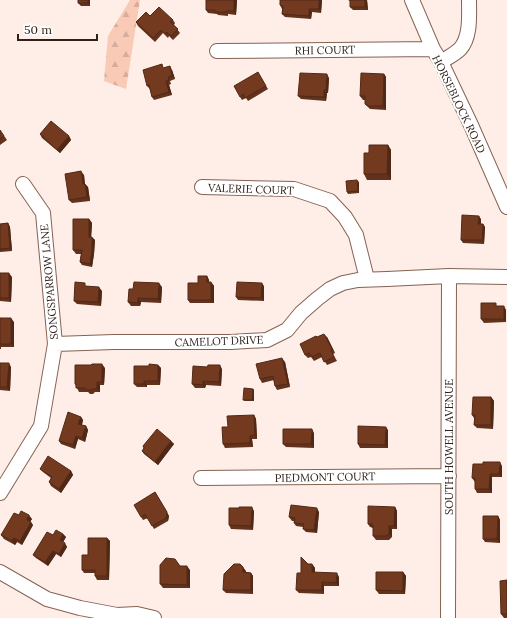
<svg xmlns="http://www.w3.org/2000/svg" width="507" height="618" viewBox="0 0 507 618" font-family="Lora,serif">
<defs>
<pattern id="forest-firs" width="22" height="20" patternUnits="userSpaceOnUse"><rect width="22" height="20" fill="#f9cab6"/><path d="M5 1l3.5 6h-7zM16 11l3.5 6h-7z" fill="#d6ad9c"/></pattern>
</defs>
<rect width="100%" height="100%" fill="#feeee7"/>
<path fill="url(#forest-firs)" d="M130,0H140L126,89L104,81L108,36Z"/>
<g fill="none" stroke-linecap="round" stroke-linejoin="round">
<g stroke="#846253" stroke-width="16">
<path id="minor" d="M412,0L433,49L441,62L471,125L507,207
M217,51L433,49
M441,62C447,58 455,54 460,49C471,37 469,15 469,0
M202,187L294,189L330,201L345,217L356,235L367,279
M55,344L114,342H231L267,340L287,330L301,313L317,299L330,289L343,283L358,280L387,279L449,276L507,277
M201,478L449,476
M0,493L41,426L55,344L43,213L23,184
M0,572L47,599L80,608L117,615L137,614L154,618
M448,618L449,276"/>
</g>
<use href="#minor" stroke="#fff" stroke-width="14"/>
</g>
<path fill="#63321c" d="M90,0V6H81L78,3Z
M237,0L236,15L228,14V16L218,15L217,14L208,13L206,10Z
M322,0L321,13L312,12L311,19L285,17L282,14V9L280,5Z
M348,0H367L368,10H353L350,7V1Z
M150,16L173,20L175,23L174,25L180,33L173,40L169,36L168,38L163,33L155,42L138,26L136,22Z
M164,68L172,70L175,79L170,81L171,84L169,85L172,95L154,100L152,97L150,89L147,86Z
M384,74L386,77V110L370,109L365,104V100H363L360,96Z
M260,76L268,89L248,101L246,98L242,100L240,97Z
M329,78L328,93H327L326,101L301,99L298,96Z
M0,130L7,140L0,145Z
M40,134L69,136L71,140L60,153L42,138Z
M388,145L391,150V180H367L364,174Z
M84,175L85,184L88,187L90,201L72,203L69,200Z
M359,182V193L348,194L347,192Z
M89,219L92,223L91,237L95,240L94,254L92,267L82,265L80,262L81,254H76L73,250V234Z
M481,219V224H483L485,227L484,244L463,243L461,240Z
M8,223L10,227L12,251L0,252V224Z
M0,273L12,277L11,302L0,301Z
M207,276L209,280V282H211L214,286V303H190L188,300L198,283Z
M87,286L102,291L101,306L77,304L74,301Z
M264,286V301L238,300L236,297Z
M162,287L161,303L141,302L140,306H131L128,302L133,289Z
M498,306L506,310V322L484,323L481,319Z
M0,318L14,322V347H1V349H0Z
M317,337H327L335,353L333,354L337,361L327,365L322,357L314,361L311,357L308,358L305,355Z
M285,362L290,387L277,390L275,386L274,380L262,383L260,379Z
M0,363L11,367L10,391L0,390Z
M158,365L161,368L160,385H147V387H137L134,384L149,366Z
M105,368L104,385H100V392H95L93,394H90L88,392H79L75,384Z
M222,369L221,386L206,385L205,388H195L192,384Z
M253,389L254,390V401H245L243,400Z
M491,397L494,401L493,429L477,428L474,425V418L472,415Z
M254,415L256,419L257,439H252L253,447L225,448L223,444L228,427Z
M81,417L83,420L82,425L86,426L88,430L85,442L78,439L75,449L61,444L59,441Z
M388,430V448H360L358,444Z
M314,433V448L286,447L283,444Z
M171,441L174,444L158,465L144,454L142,451Z
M502,466V477H492V493H477L475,489V482L472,478Z
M40,469L71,471L73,475L61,493L51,486L49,482L51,478L43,472Z
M155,492L169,516L168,521L154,529L148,518L143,520L141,517Z
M395,507L397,511V529H392V537L389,540H376L373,536V528L370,527L368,524Z
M239,508L254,511L253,530L231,529L229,525Z
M319,512L317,533L306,532L303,529V527L296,526L294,523V521H292L289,517Z
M19,515L32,519L30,522L33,525L22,545L17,542L15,545L4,539L1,535Z
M498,516L500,520V543L485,542L483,539Z
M63,534L66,537L63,542L67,547L61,557L56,554L48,566L36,558L33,555L53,535Z
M107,538L110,541L109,580H97L95,576V573H84L82,570Z
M308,564H312L315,568V573L339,577V586H324V594L299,593L296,590L301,573Z
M180,566L190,570V588H163L160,584Z
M246,571V572L251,573L253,576V594L226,593L223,590Z
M403,572L406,576L405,594H379L376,590Z
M507,580V618H504L501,614Z"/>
<path fill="#502916" d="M88,0H90V6L88,3Z
M234,0H237L236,15L234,11Z
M319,0H322L321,13L319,9Z
M365,0H367L368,10L365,7Z
M309,9L312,12L311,19L309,16Z
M170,66L172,70L175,79L172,76Z
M327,74L329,78L328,93L326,90Z
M384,74L386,77V110L383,106Z
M166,81L169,85L172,95L169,92Z
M324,90L327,93L326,101L324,97Z
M69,136L71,140L60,153L57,150Z
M388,145L391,150V180L387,174Z
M81,171L84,175L85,187L83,184Z
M357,180L359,182V193L358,191Z
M85,184L88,187L90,201L87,197Z
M479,216L481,219V227L478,224Z
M89,219L92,223L91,240L89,237Z
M8,223L10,227L12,251L10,248Z
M483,224L485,227L484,244L482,240Z
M92,237L95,240L94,254L92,267L90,264Z
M9,273L12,277L11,302L9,298Z
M207,276L209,280V286L207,282Z
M211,282L214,286V303L211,300Z
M159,283L162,287L161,303L158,299Z
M262,283L264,286V301L261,298Z
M99,287L102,291L101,306L98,302Z
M138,298L141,302L140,306L138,303Z
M504,306L506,310V322L504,319Z
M11,318L14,322V347L11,344Z
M324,334L327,337L335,353L332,349Z
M282,358L285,362L290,387L288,384Z
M9,363L11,367L10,391L7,387Z
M102,364L105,368L104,385L102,382Z
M158,365L161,368L160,385L158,381Z
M220,365L222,369L221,386L219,382Z
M144,381L147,385V387L144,384Z
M203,381L206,385L205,388L203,385Z
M97,382L100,385V392L97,389Z
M253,389L254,390V401L252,400Z
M491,397L494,401L493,429L491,425Z
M254,415L256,419L257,439L255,435Z
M81,417L83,420L81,428L78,424Z
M86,426L88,430L85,442L82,438Z
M386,427L388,430V448L385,445Z
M312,429L314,433V448L311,444Z
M76,436L78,439L75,449L73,445Z
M250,436L252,439L253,447L250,443Z
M171,441L174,444L158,465L155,462Z
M500,462L502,466V477L499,474Z
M71,471L73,475L61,493L59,489Z
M490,474L492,477V493L489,489Z
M155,492L169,516L168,521L166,518Z
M252,507L254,511L253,530L251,526Z
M395,507L397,511V529L394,526Z
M317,508L319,512L317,533L314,530Z
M29,515L32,519L29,523L27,520Z
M498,516L500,520V543L497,539Z
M31,522L33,525L22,545L20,541Z
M389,526L392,529V537L389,534Z
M63,534L66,537L62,544L60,540Z
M14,538L17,542L15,545L12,541Z
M107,538L110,541L109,580L107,576Z
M65,543L67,547L61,557L59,554Z
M53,551L56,554L48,566L45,562Z
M312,564L315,568V576L312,572Z
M187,566L190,570V588L187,585Z
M243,567L246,571L245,576L243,572Z
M403,572L406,576L405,594L403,591Z
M251,573L253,576V594L251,590Z
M337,573L339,577V586L336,583Z
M322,582L324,586V594L322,590Z"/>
<path fill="#733a20" stroke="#502916" d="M78,0H88V3H78Z
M206,0H234V11H226V12H215V10H206Z
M280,0H319V9H309V16L282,14L283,6L280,5Z
M350,0H365V7H350Z
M159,7L173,20L170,22L178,29L171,36L167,32L165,34L161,30L153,38L136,22L146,12L150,16Z
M162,64L163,68L170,66L172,76L168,77L169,80L166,81L169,92L152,97L149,85L147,86L143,70Z
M258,72L266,86L245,98L243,94L240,97L234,86Z
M300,73L327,74L326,90H324V97L298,96Z
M361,73L384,74L383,106H368L365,104V96H360Z
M51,121L69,136L57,150L40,134Z
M0,130L4,136L0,139Z
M369,145H388L387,174H364V153H369Z
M81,171L83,184H85L87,197L69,200L65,174Z
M357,180L358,191L347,192L346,181Z
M462,215L479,216L478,224H483L482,240H461Z
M73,219H89V237H92V251L90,264L80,262L82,250H73Z
M8,223L10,248L0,249V224Z
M0,273H9V298H0Z
M198,276H207V282H211V300H188V283H198Z
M75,282L85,283V286L99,287L98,302L74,301Z
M134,282L159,283L158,299L138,298V303L128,302L129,289H133Z
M237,282L262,283L261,298L236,297Z
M481,303H496V306H504V319H481Z
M0,318H11V344H0Z
M324,334L332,349L331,350L334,357L324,362L320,353L312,357L309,353L305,355L300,344L316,336L317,337Z
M282,358L288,384L275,386L273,376L260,379L256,364Z
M0,363H9L7,387H0Z
M92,364H102V382H97V389H92L91,390H87L85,388H76V384H75V365H91Z
M149,364L158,365V381H144V384H134V366H149Z
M208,365H220L219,382L203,381V385L192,384L193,366L207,367Z
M244,388L253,389L252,400H243Z
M473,397H491V425H474L475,415H472Z
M68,412L81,417L78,424L86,426L82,438L76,436L73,445L59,441Z
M254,415L255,435L250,436V443L223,444L222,427H228L227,416Z
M358,426L386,427L385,445L358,444Z
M157,429L171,441L155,462L142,451L144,448L143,446Z
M283,429H312L311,444H283Z
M48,456L71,471L59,489L49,482L52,477L40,469Z
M483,462H500L499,474H490L489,489H475V478H472L473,464H483Z
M155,492L167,512L166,518L152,526L145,514L141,517L134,505Z
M291,505L317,508L314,530L303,529L304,524L294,523L295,518L289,517Z
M368,506L395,507L394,526H389V534L386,536H373V525H371L372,524H368Z
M239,507H252L251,526L229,525V508H239Z
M21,511L29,515L27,520L31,522L20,541L14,538L12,541L1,535L14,513L19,515Z
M483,516H498L497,539H483Z
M56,530L63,534L60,540L65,543L59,554L53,551L45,562L33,555L47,532L53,535Z
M88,538H107V576H95V570H82V555H88Z
M301,557L308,564H312V572L337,573L336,583L322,582V590H296L297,573H301Z
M166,558L175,559L180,566H187V585L160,584V565Z
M234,564H240L243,567V572L251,573V590H223L224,574Z
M376,572H403V591L376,590Z
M507,580V614H501L500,581Z"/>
<g text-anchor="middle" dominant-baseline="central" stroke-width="4" stroke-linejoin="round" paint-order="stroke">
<g font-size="11" fill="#2f201a" stroke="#fff">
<text transform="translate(325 50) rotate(-1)">RHI COURT</text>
<text transform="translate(459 104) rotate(64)">HORSEBLOCK ROAD</text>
<text transform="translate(251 189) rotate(2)">VALERIE COURT</text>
<text transform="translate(49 282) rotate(-95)">SONGSPARROW LANE</text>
<text transform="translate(219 341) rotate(-2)">CAMELOT DRIVE</text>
<text transform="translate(449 447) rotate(-90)">SOUTH HOWELL AVENUE</text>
<text transform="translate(325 477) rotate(-1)">PIEDMONT COURT</text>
</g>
</g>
<path d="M18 34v6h79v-6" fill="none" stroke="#2f201a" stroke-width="2"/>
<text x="24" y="34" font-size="12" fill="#2f201a" stroke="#ffffff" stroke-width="3" paint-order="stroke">50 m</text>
</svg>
